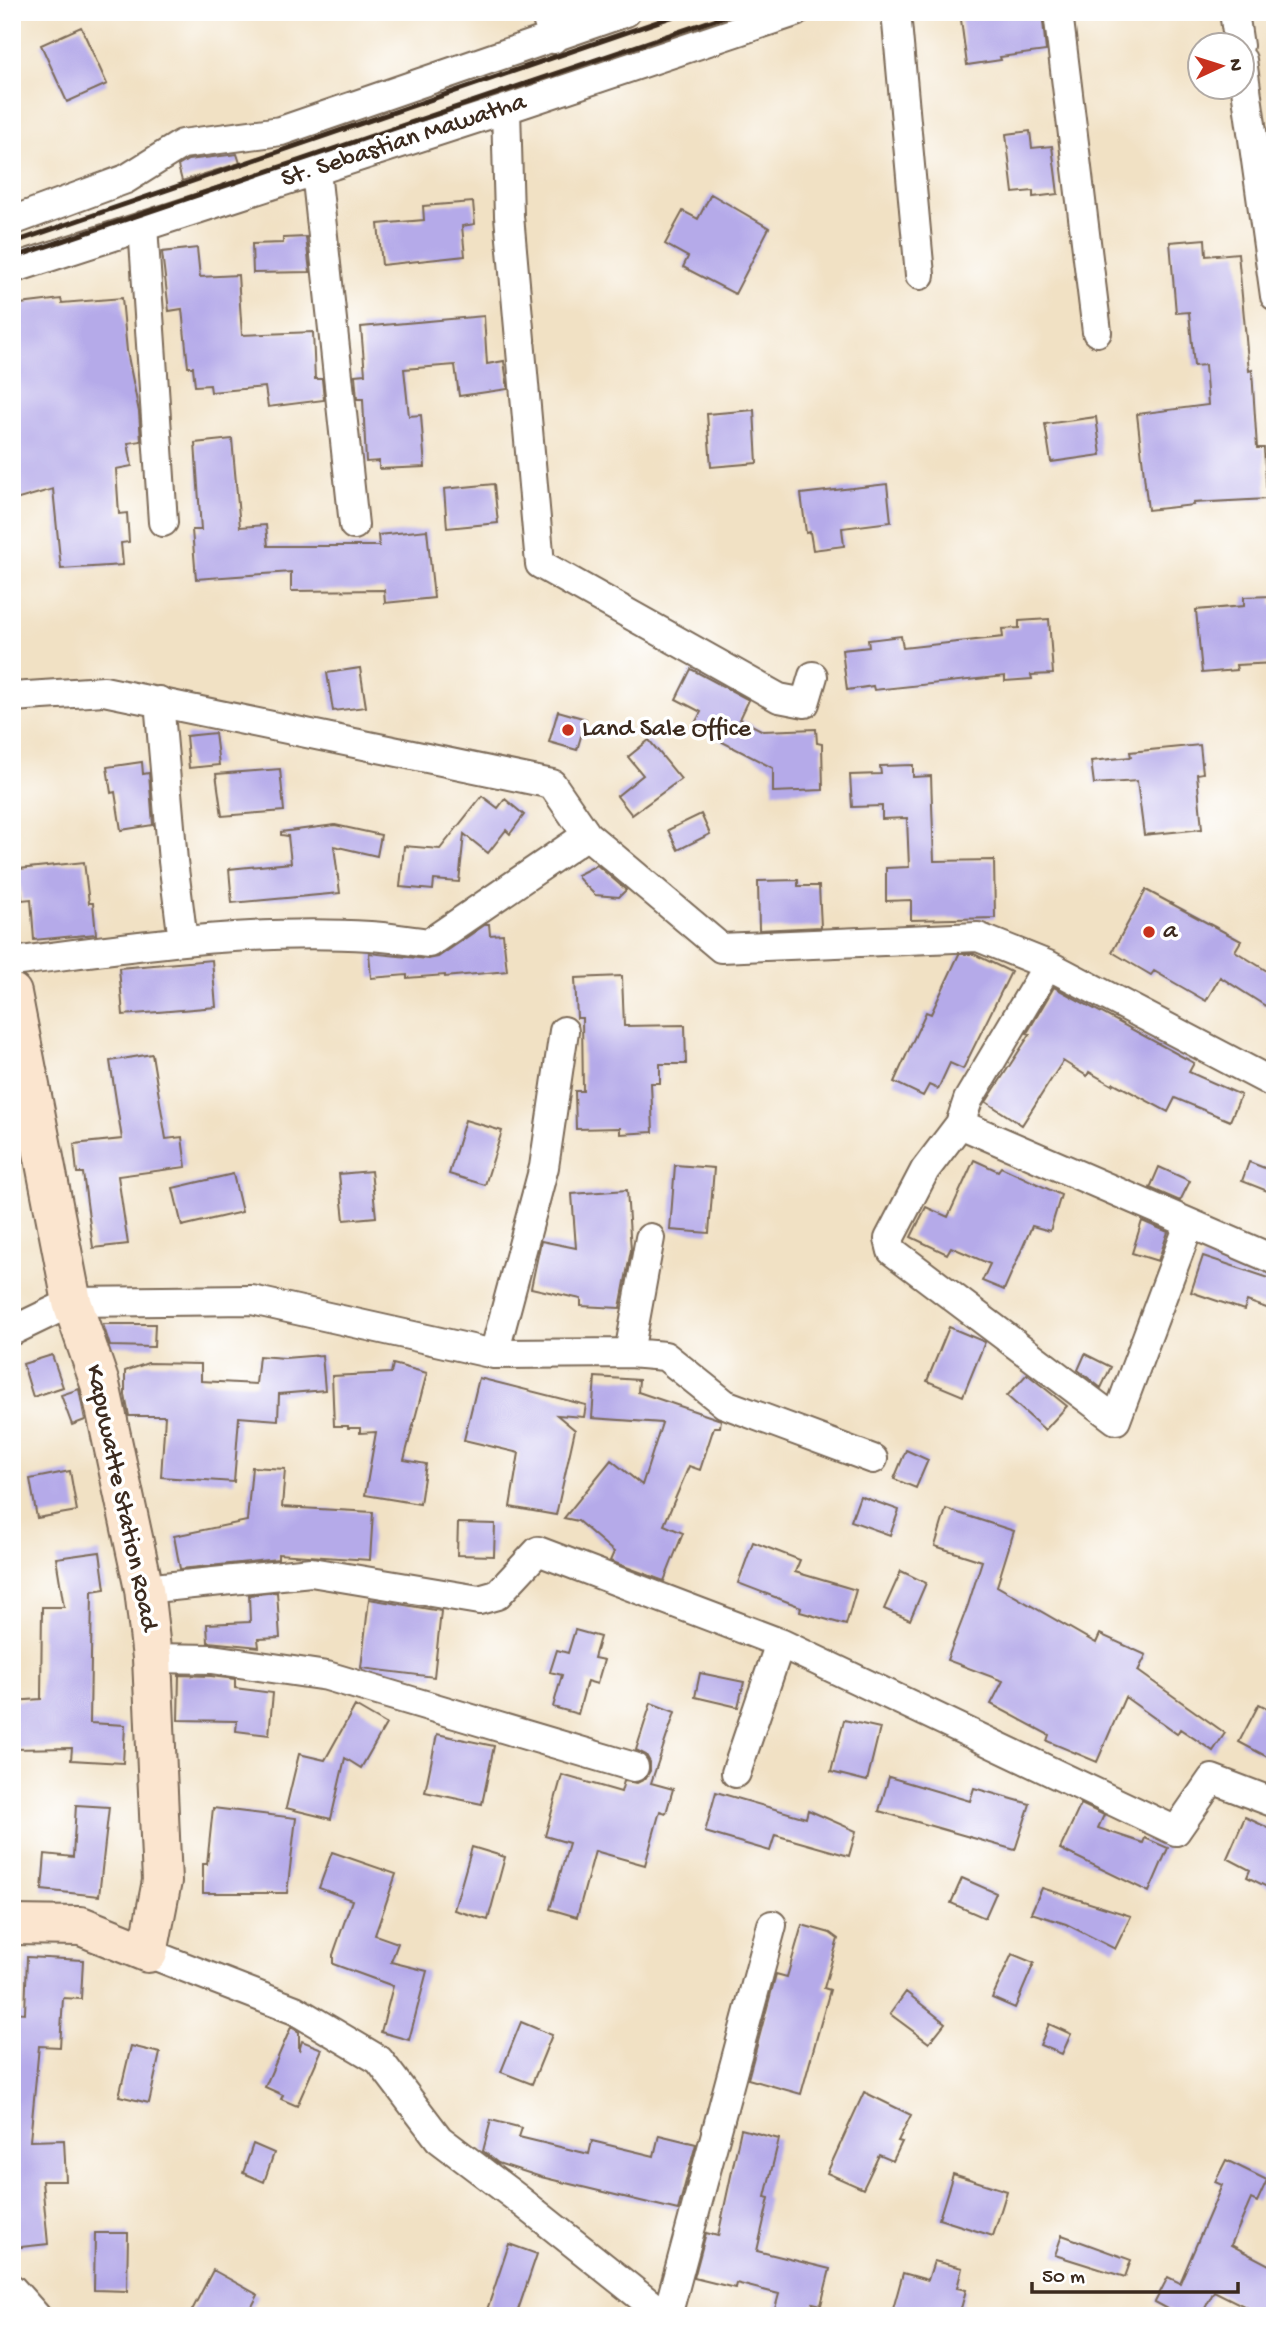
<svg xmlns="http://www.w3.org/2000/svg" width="1287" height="2328" viewBox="0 0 1287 2328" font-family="'Gochi Hand',sans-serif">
<rect width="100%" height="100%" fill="#fff"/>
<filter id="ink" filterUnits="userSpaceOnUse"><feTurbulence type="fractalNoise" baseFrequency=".0143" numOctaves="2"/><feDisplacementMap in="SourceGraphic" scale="14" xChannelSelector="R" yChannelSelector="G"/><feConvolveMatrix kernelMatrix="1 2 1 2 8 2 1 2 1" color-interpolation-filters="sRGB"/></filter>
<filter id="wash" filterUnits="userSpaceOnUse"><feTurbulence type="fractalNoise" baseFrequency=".00686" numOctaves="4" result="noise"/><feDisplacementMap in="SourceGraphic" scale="28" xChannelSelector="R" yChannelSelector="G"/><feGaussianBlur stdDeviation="1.57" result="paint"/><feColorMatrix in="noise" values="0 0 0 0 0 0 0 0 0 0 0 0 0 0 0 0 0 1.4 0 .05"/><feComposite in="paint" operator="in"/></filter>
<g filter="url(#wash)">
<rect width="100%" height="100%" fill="#f1e1c4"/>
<g id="blocks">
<path fill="#b5aae9" d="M960,12H1042L1046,51L1000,57L1001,60L967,65Z
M81,27L107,84L67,102L41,45Z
M1030,131L1032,148L1052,146L1058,194L1033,197V191L1013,193L1006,134Z
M237,154L240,163L182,181L178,166L188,160Z
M711,194L769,228L735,294L683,267L688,257L665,244L683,211L698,219Z
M473,202L475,224L462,226L465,256L382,265L378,224L424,220L423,206Z
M306,237L310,272L253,273L252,244L283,243V238Z
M1205,239L1206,256L1238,253L1249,371L1252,370L1257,448H1264L1267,499L1193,503L1194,505L1148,510L1137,414L1208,405L1205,365L1194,366L1189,312L1176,313L1170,242Z
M197,248L200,277L238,275L242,335L313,332L315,379H322L324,400L268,407L265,387L211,392L210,385L195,386L193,367H188L182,309L169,311L162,252Z
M122,298L127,351L139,412L141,441L128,443L132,466L116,469L119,514L127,513L129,542L121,543L123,565L61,569L53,489L12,501V305L61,299L62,303Z
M484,316L487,364L504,361L508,389L459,396L455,365L404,369L409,416L421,415L425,467L379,469V461L366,462L363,399H357L355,375L365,374L361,327Z
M754,410L757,463L711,467L707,414Z
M1096,417L1101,455L1051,462L1045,424Z
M232,439L240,527L266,525L268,546H379L378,535L427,530L434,598L385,603L384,590L291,591V572L196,579L192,530H201L195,443Z
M494,484L498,523L447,528L444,489Z
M887,484L891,522L842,528L844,546L813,550L810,532L806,533L801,494Z
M1272,596V605H1275V663L1236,665L1237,670L1202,673L1196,610L1244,606V597Z
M1049,619L1053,674L1031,675L1032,679L1005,681V676L874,690L873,686L847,690L842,650L869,647L868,640L901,636L903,648L1003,637L1002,629L1019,628V621Z
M360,668L366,707L333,711L327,673Z
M691,669L749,700L740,719L763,731L816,729L817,743L822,744L823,790L773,792V768L693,727L701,712L676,699Z
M558,711L586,719L577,750L549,742Z
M215,733L219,765L189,768L186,736Z
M649,740L681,779L632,815L617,796L643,775L628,757Z
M1200,745L1203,773L1197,774L1202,829L1144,835L1137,781L1094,784L1091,761L1131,757L1130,752Z
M142,762L143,774L149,773L153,825L121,830L115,792L111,793L107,767Z
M913,765V777L931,776L934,861L994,860L995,918L911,920V900L886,901V868L909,867L907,818L882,819V806L852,807L850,775L881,774L880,766Z
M280,769L284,811L222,816L216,774Z
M482,796L498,808L505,799L524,815L510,834L506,830L488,853L464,834L459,882L434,880L433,890L400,887L404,846L440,849Z
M701,814L710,834L678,850L668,830Z
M335,825L381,835L377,856L334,846L340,893L232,903L229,869L291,863L288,836L281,835V832Z
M84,862L89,903H93L96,934L34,940L31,899L22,900L19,869Z
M597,865L626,890L619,897L595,895L580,880L577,875Z
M798,880V886H819L821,927L759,930L758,881Z
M1146,890L1241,941L1235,951L1275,976V1012L1220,977L1206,1001L1154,971L1151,975L1112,952Z
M486,924H489L490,935L503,934L507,971L445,977V975L407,978V975L371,978L369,953L428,959L438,957Z
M959,954H974L1011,972L963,1069L950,1063L938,1089L929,1085L923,1096L894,1082L926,1012L931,1014Z
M212,960L216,1007L123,1015L119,968Z
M622,976L624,1026L685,1025L686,1064H660V1083H651L653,1132L620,1134V1128L576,1129L575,1091H583L582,1018H577L575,978Z
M1054,987L1194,1063L1189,1072L1241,1095L1230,1121L1175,1098L1168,1112L1114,1083L1112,1085L1089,1072L1087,1076L1063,1061L1022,1125L986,1102L1030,1034L1027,1033Z
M152,1054L166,1139L182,1137L186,1167L118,1176L128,1244L93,1248L83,1173H77L74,1144L122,1139L110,1061Z
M465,1120L502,1131L485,1185L449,1174Z
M974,1160L998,1171L1001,1167L1061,1195L1050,1231L1032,1226L1004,1290L982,1281L990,1264L951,1247L947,1254L911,1237L926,1207L948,1217Z
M1249,1162L1275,1172V1194L1242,1181Z
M675,1165L714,1168L709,1233L670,1230Z
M1159,1167L1190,1181L1180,1201L1150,1188Z
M371,1171L376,1217L344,1220L339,1174Z
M233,1174L242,1212L182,1226L173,1188Z
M627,1190L631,1250L620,1308L581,1306V1299L531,1288L541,1241L576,1248L572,1194Z
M1142,1221L1168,1232L1158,1261L1132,1253Z
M1203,1256L1275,1280V1311L1247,1301L1244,1310L1191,1292Z
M103,1324H155L154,1347L110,1346Z
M949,1327L985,1342L963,1396L927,1381Z
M1085,1354L1111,1367L1101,1388L1078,1370Z
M52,1355L63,1387L33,1397L23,1364Z
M322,1355L325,1390L279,1394L278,1420L239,1417L234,1482L161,1477L165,1416H129L125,1395V1371L148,1363L201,1364V1381L256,1384L259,1356L285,1358Z
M393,1364L427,1373L404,1460L426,1464L420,1504L365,1495L376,1432L360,1433V1428H348V1426H334L332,1376L391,1373Z
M1027,1374L1067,1406L1045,1430L1007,1396Z
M595,1377L639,1380L638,1392L721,1420L720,1427H714L700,1470L689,1466L664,1525L683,1533L664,1581L610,1561L614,1552L578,1521L564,1518L611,1460L642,1485L662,1423L592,1418Z
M479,1378L586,1405L584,1417L557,1415L575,1430L556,1515L510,1507L519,1453L464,1440Z
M79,1389L85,1420L72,1425L61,1395Z
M906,1450L928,1460L916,1488L894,1479Z
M252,1467L285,1469L282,1507L373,1512L370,1560L278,1554V1559L180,1569L174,1536L247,1521Z
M70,1471L77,1511L37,1518L30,1479Z
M860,1496L899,1510L890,1535L851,1521Z
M946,1509L1014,1531L997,1586L1096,1643L1100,1634L1146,1655L1138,1671L1225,1733L1213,1751L1180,1729L1177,1734L1125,1697L1097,1762L1047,1741L1049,1735L991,1704L1003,1681L947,1660L968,1605L982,1561L935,1546Z
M458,1523L495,1524L494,1556L457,1555Z
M753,1542L800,1560L795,1572L856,1590L846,1625L800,1612L801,1607L738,1583Z
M100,1552L105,1589L92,1591L90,1723L125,1725L123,1763L71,1760L72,1748L12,1749V1701L41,1699L42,1607H64L56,1558Z
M901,1571L926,1583L910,1620L884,1609Z
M277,1592L280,1638L258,1639L259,1647L208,1642L207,1624L250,1622L249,1595Z
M369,1599L441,1611L434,1677L361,1668Z
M575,1630L600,1637L594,1658L604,1660L597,1684L587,1681L578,1714L553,1707L562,1675L550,1672L557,1650L568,1653Z
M700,1673L744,1682L738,1707L695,1697Z
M179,1675L211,1676L235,1679V1688L273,1693L269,1735L236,1731L237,1721L178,1720Z
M651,1703L675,1712L651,1783L673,1789L666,1813L660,1811L645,1865L595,1851L577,1917L550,1909L569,1843L545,1836L562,1775L621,1792L624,1781L637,1783L645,1779L650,1771V1762L646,1755L636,1750Z
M1259,1704L1275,1712V1761L1239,1742Z
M355,1706L386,1724L361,1768L345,1758L331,1819L286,1808L299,1754L325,1760Z
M844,1720L880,1728L867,1781L831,1772Z
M437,1734L494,1746L482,1804L425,1792Z
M889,1777L970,1801L974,1788L1030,1804L1015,1850L879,1811Z
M716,1792L806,1818L808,1810L856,1831L849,1856L775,1835L770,1851L705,1832Z
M1081,1804L1104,1815L1098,1828L1143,1843L1145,1838L1168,1848L1149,1892L1060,1849Z
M76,1805L109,1807L99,1896L42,1890L45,1854L73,1857Z
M213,1808L296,1818L287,1893H203V1864H207Z
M1245,1817L1275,1831V1876L1269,1888L1247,1877L1250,1870L1227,1858Z
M472,1847L505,1857L488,1920L454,1910Z
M332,1852L396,1874L375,1935L398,1943L391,1962L427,1971L409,2040L381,2032L393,1986L333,1964V1955L352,1900L319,1888Z
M962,1878L996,1893L985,1918L951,1903Z
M1042,1888L1131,1916L1115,1949L1066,1924L1031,1913Z
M802,1925L830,1933L838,1939L824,1988L830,1990L801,2094L748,2079L776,1974L787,1977Z
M1012,1954L1034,1963L1015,2008L992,1998Z
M27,1957L83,1960L81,1999L63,1998L60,2047L39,2046L30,2141L64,2140L66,2181H42L48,2244L12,2248V2012L25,2013Z
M906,1992L945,2023L929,2043L890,2014Z
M521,2022L552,2035L532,2084L501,2072Z
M1049,2024L1071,2034L1062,2054L1040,2045Z
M291,2027L299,2032V2051L302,2041L322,2049L297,2106L281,2099L283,2095L265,2087Z
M131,2046L160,2053L149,2103L119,2096Z
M864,2092L911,2115L898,2141L902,2142L893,2161L879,2155L863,2189L827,2173Z
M491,2120L522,2128L519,2137L589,2154L592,2141L654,2156L659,2135L696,2144L678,2210L541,2177L498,2163L483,2151Z
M741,2129L779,2139L765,2197L769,2198L757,2251L830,2269L821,2305L813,2303L810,2316H773L779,2294L736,2283L735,2288L694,2278L706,2233L718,2236Z
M253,2144L274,2153L264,2182L243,2173Z
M1226,2160L1267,2180L1257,2202L1251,2199L1231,2245L1275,2268V2307L1270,2316H1264L1214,2291L1201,2316H1181L1155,2302L1168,2277L1180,2283L1222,2185L1215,2182Z
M953,2174L1007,2191L993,2236L939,2219Z
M95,2233H128L127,2291L94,2290Z
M1062,2235L1131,2260L1125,2277L1055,2255Z
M509,2244L537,2254L516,2316H503L487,2310Z
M934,2261L962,2268L957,2288L966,2290L959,2316H920L893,2309L903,2273L928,2280Z
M213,2270L258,2295L247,2316H189Z"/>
</g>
</g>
<g filter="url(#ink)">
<use href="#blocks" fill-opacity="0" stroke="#7b6a58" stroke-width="2"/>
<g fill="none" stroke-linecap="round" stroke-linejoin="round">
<g stroke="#7b6a58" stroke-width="32">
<path id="street" d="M545,12L553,39
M896,12L920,275
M1058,12L1097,332
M1234,12L1239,46
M1242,60L1275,296
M506,109L509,216L540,564L779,698L805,703L813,676
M316,171L354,525
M12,221L126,179L182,144L281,131L626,12
M143,226L163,522
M12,269L506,109L795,12
M12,697L104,691L552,784L587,835L721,948L978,937L1048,965L1275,1084
M159,701L173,861L183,941
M12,962C129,947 252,928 370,936C390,937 409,941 429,943L587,835
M1048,965L968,1100L960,1124L1275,1260
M960,1124L925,1170L889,1239L892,1251L1116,1420L1189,1225
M12,1331L72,1302L252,1300L494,1354L629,1353L665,1356L725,1404L873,1459
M629,1353L650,1238
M494,1354L544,1167L564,1031
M144,1589L311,1572L479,1600L497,1595L538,1551L780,1643L1176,1831L1212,1779L1275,1803
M152,1658L212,1659L327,1676L634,1767
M736,1773L780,1643
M148,1953L295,2010L379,2060L439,2139L517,2198L665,2316
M12,2289L36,2316
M667,2316L772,1925"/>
</g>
<g stroke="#7b6a58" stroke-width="42">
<path id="secondary" d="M12,993L72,1302L100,1384L144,1589L152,1658L162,1881L148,1953L81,1926L12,1925"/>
</g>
<use href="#street" stroke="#fff" stroke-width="28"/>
<use href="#secondary" stroke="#fbe5cf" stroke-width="38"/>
<path stroke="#3b2a1e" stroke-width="5" d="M12,243L686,12
M12,258L737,12"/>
</g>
</g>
<g fill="#c8321e" stroke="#fff" stroke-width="2.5">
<circle cx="568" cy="730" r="7"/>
<circle cx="1149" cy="932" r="7"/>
</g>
<g text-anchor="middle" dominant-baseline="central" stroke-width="7" stroke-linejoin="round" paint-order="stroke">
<g font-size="26" fill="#3b2a1e" stroke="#fff">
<text transform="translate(404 142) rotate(-18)">St. Sebastian Mawatha</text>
<text transform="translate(120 1498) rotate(78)">Kapuwatte Station Road</text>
</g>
<g font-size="26" fill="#3b2a1e" stroke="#fff" text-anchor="start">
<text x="582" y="730">Land Sale Office</text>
<text x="1163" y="932">a</text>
</g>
</g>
<rect width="1287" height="2328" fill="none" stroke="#fff" stroke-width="42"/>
<g transform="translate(1221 66) rotate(86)"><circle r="33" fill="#ffffff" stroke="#b1aaa5" stroke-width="2"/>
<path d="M0-5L12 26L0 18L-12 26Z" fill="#c8321e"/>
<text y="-10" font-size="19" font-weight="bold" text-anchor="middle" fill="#3b2a1e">N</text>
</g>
<path d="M1032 2282v10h206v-10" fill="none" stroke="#3b2a1e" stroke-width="3.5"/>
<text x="1042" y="2282" font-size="21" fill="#3b2a1e" stroke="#ffffff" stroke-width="5" paint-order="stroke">50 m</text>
</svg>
